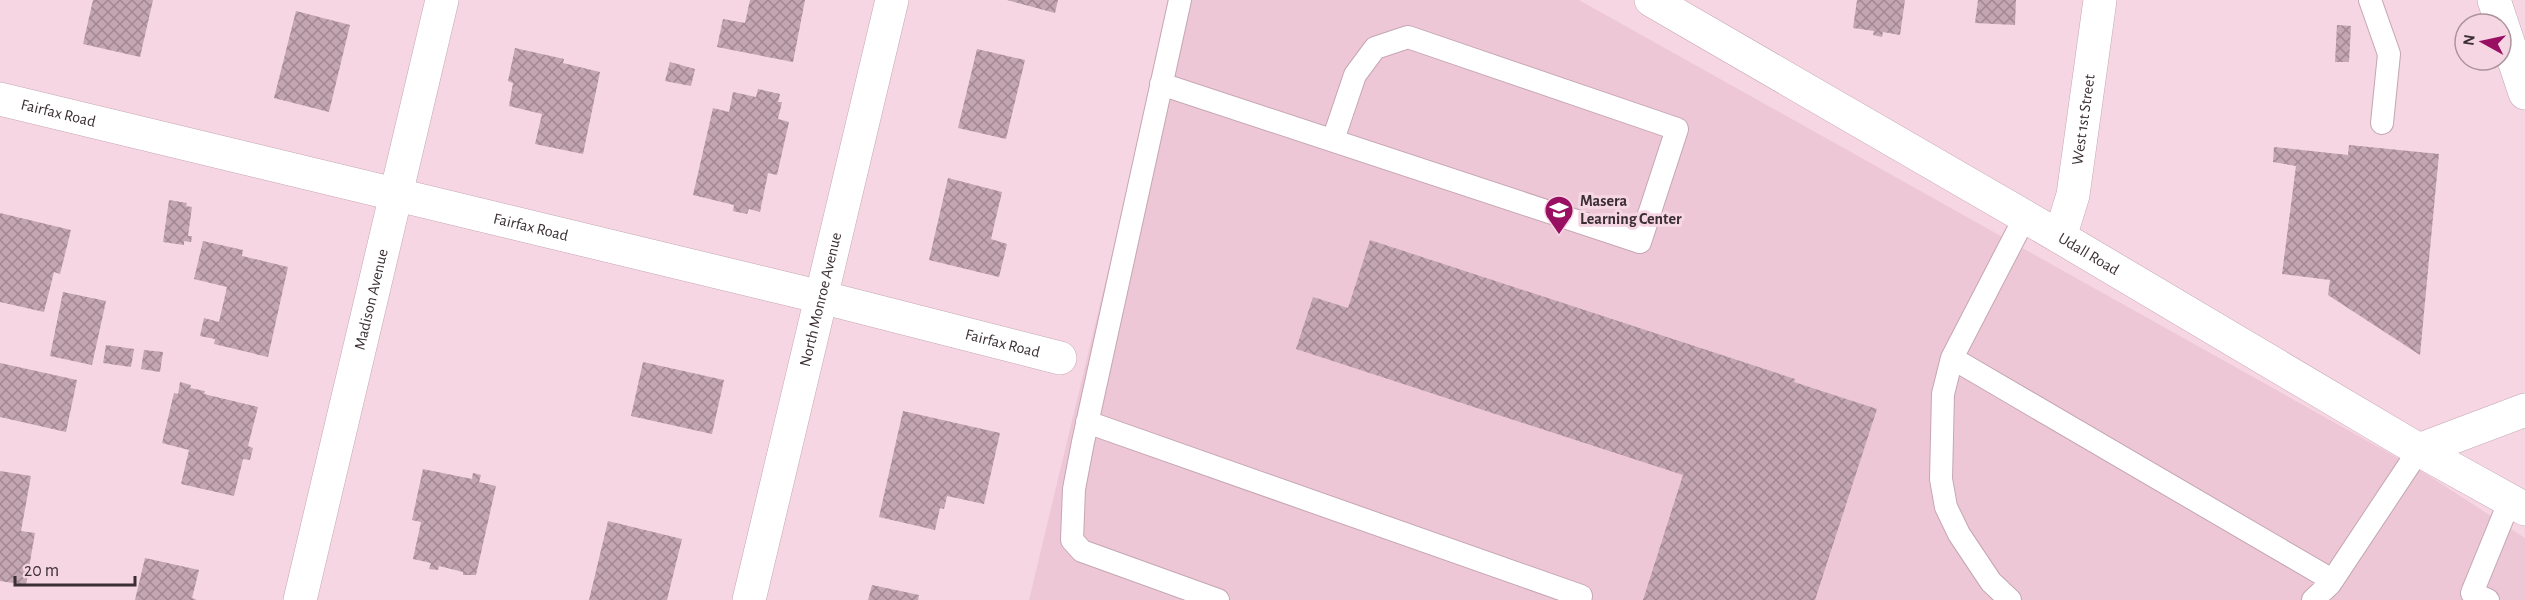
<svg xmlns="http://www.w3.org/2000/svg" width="2525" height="600" viewBox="0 0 2525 600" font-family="'Alegreya Sans',sans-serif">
<defs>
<pattern id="building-cross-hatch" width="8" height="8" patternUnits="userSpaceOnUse" patternTransform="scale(1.5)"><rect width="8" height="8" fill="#c4a5b2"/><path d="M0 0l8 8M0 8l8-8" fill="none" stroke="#a08792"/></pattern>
</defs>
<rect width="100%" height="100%" fill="#f6d6e3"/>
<path fill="#eec7d7" d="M1173,0H1579L2423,472L2525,538V600H1029Z"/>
<path fill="url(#building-cross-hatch)" d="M93,0H153L140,57L83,44Z
M750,0H805L793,62L717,47L723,19L745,23Z
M1007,0H1058L1055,13Z
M1857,0H1905L1900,35L1883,32L1882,37L1873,35L1874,31L1853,28Z
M1978,0H2016L2015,25L1975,23Z
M296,11L350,25L329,112L274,98Z
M2337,25L2351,26L2349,62H2335Z
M515,48L564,59L563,63L600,72L583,154L535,144L542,114L509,106L513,83L508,81Z
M977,49L1025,60L1006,139L958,128Z
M670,62L695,69L691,86L665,81Z
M758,89L780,94L778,102H782L778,119L789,122L777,175L768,173L760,212L749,209L747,214L733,211L734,205L693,195L713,108L729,112L733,92L756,97Z
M2349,145L2439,154L2420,355L2328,295L2330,280L2282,274L2296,166L2273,162L2274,147L2348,155Z
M948,178L1002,192L991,239L1007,244L999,277L929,260Z
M169,200L187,203L186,206L192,207L188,236H192L191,242L184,241V245L163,242Z
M0,213L71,230L60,274L54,272L44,312L0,302Z
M1370,240L1795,379L1794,382L1877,409L1815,600H1643L1683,475L1296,349L1313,297L1348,308Z
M203,241L243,250L242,256L288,267L268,357L214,344L215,339L200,336L204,318L219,322L227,287L194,279Z
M63,292L106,301L92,365L50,356Z
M106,345L134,349L131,367L103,363Z
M144,350L163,352L160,372L141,369Z
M643,362L724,380L712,434L631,416Z
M0,363L77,380L66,432L0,417Z
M180,382L191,385L190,388L205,391L204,394L258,407L248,446L253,448L250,460L243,459L234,496L181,484L189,450L162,443L174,393L178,394Z
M903,411L1000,433L984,504L947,496L944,509L940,508L935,530L879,517Z
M423,469L472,479L473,473L481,475L479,482L496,486L476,575H463V572L439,566L438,570L429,569L431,563L413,559L421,522L412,520Z
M0,471L31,476L21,531L35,533L26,585L0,581Z
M608,521L682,539L667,600H589Z
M145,558L199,570L192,598L197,600H135Z
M872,585L919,595L918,600H868Z"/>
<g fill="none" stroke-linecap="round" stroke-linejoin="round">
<g stroke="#c5a6b2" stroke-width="24">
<path id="service" d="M1180,0L1083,442L1074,489L1072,540L1082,551L1218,600
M2370,0L2389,54L2382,123
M1161,84L1640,242L1677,129L1408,37L1375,48L1355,75L1333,140
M1952,358L2332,580
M1087,422L1581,596L1580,600
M2010,600L1991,582L1959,534L1946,507L1941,479L1943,394L1952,358L2025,217
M2313,600L2330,584L2419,450
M2488,600L2472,593L2510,500"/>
</g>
<g stroke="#c5a6b2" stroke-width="34">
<g id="minor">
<path id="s1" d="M0,99L821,297L1060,358"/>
<path id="s2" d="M2060,237L2073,195L2100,0"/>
<path id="s3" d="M300,600L442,0"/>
<path id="s4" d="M749,600L892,0"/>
</g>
</g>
<g stroke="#c5a6b2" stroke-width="34">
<g id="tertiary">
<path id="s5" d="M1651,0L2060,237L2419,450L2525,509"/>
</g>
</g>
<g stroke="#c5a6b2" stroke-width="34">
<path id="secondary" d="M2494,0L2525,93
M2419,450L2525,410"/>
</g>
<use href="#service" stroke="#fff" stroke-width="22"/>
<use href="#minor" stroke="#fff" stroke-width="33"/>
<use href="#tertiary" stroke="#fff" stroke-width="33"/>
<use href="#secondary" stroke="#fff" stroke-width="33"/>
</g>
<defs>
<g id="school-pin" transform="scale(1.5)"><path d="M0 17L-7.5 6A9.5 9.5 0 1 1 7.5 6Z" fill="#990f61" stroke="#f6d6e3"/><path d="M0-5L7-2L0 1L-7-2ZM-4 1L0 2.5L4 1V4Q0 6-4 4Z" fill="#fff"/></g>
</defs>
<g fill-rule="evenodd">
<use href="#school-pin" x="1559" y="210"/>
</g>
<g text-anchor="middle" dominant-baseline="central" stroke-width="6" stroke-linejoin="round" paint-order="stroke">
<g font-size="16" fill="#3b2f34" stroke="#f6d6e3">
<text stroke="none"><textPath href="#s1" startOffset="60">Fairfax Road</textPath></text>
<text stroke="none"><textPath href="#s2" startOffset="120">West 1st Street</textPath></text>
<text stroke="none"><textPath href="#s1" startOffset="546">Fairfax Road</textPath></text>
<text stroke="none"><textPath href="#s5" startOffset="506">Udall Road</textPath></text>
<text stroke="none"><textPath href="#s3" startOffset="309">Madison Avenue</textPath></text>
<text stroke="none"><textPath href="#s4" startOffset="309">North Monroe Avenue</textPath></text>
<text stroke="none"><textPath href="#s1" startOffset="1032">Fairfax Road</textPath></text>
</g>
<g font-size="16" font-weight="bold" fill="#3b2f34" stroke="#f6d6e3" text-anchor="start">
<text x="1580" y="201">Masera<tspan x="1580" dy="18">Learning Center</tspan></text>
</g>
</g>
<g transform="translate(2483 42) rotate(278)"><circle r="28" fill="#f6d6e3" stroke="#ab939d" stroke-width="1.5"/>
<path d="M0-4.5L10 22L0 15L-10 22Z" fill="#990f61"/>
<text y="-9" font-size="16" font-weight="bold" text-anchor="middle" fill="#3b2f34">N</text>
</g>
<path d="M15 576v9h120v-9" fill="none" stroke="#3b2f34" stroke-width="3"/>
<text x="24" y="576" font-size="18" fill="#3b2f34" stroke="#f6d6e3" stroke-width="4.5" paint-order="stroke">20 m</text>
</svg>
